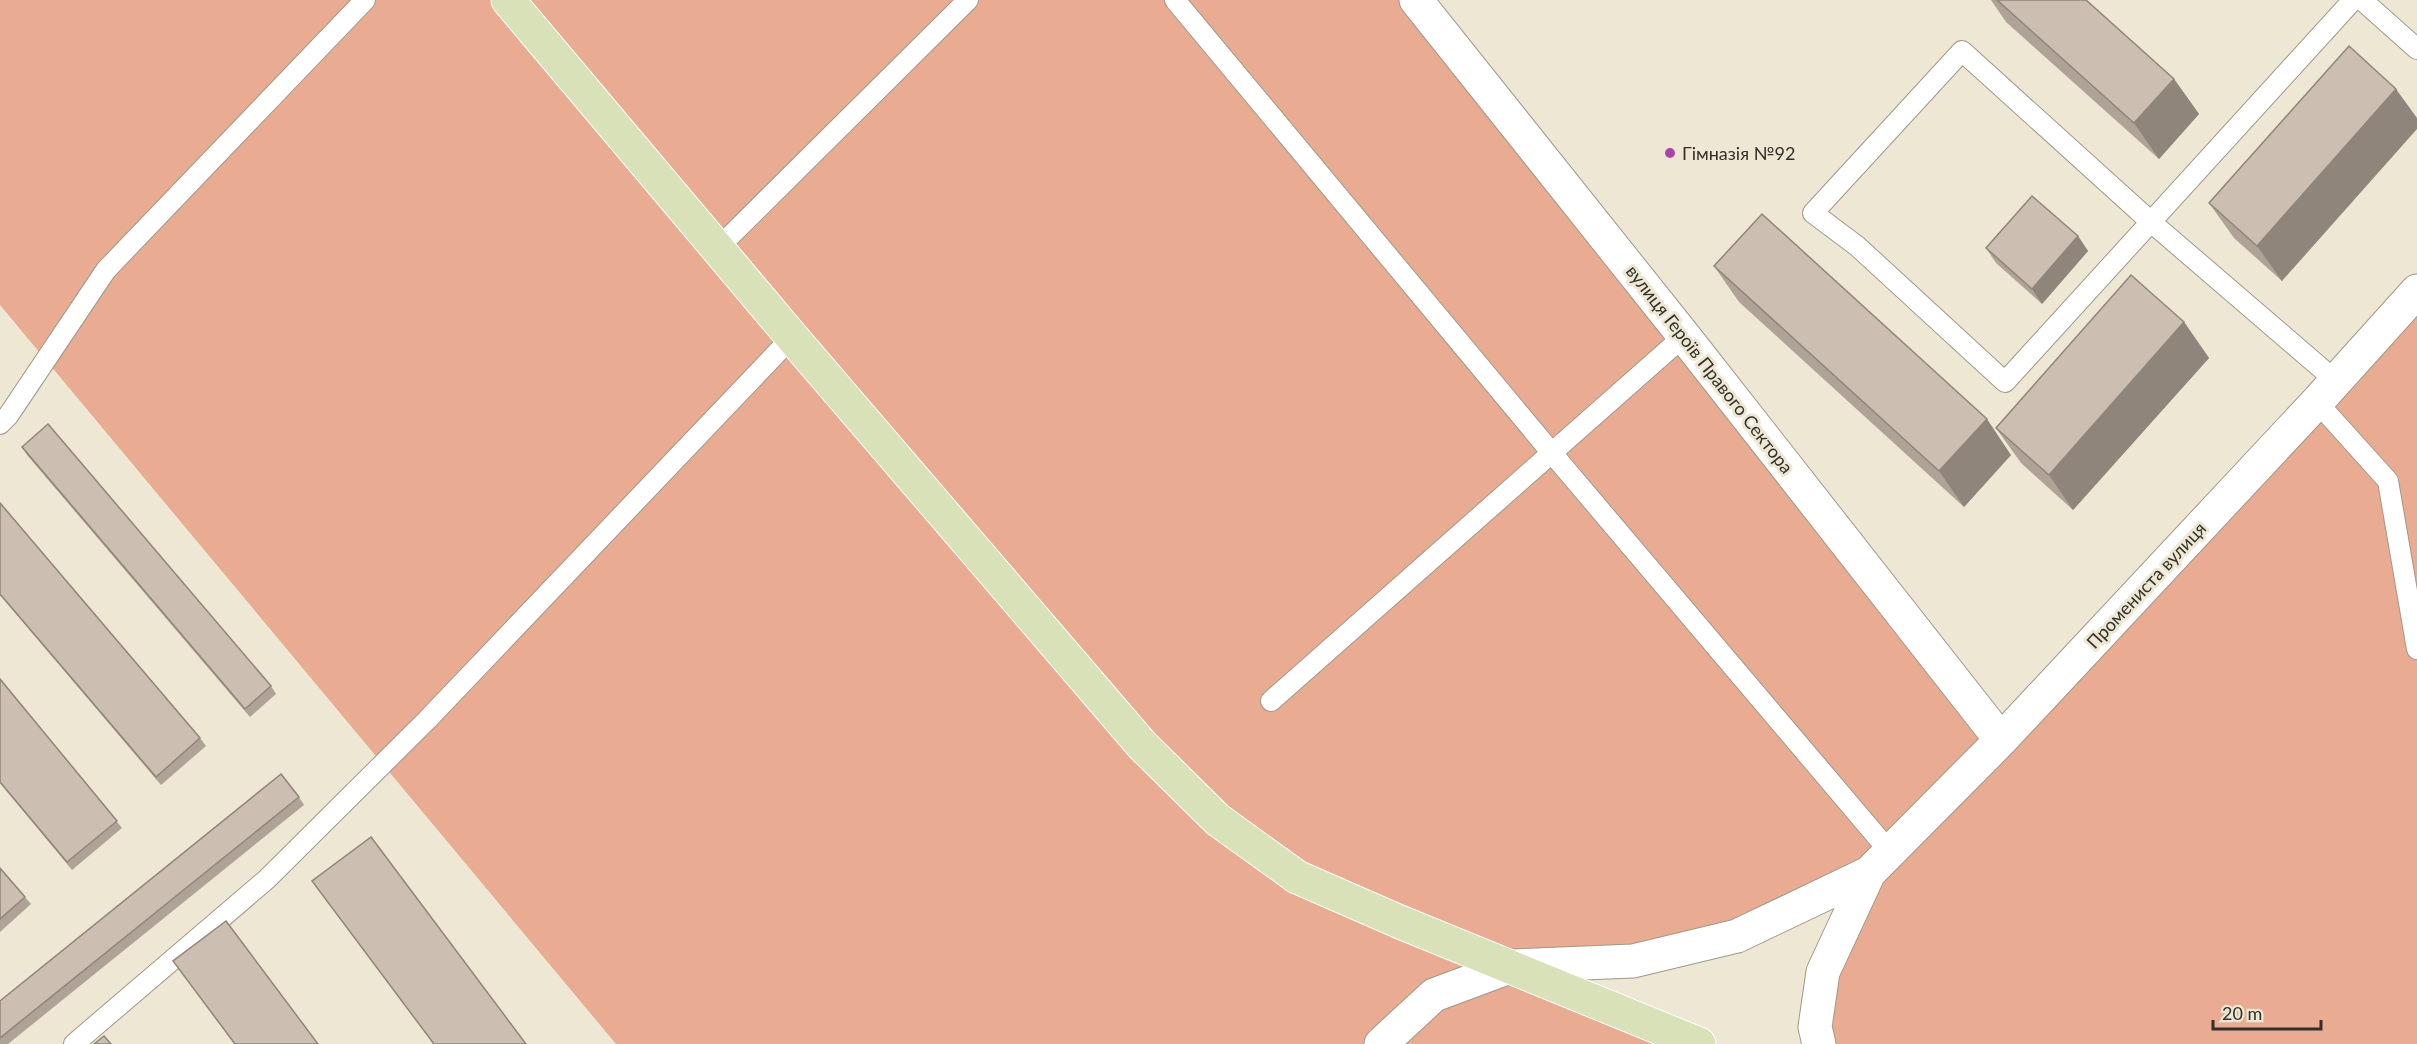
<svg xmlns="http://www.w3.org/2000/svg" width="2417" height="1044" viewBox="0 0 2417 1044" font-family="Lato,sans-serif">
<rect width="100%" height="100%" fill="#ede7d4"/>
<path fill="#e9ab92" d="M0,0H1416L2001,739L2417,291V1044H1819L1868,875L1737,936L1513,966L1699,1044H616L0,305Z"/>
<g fill="none" stroke-linecap="round" stroke-linejoin="round">
<g stroke="#9f9988" stroke-width="22">
<path id="lane" d="M1175,0L1551,452L1890,852
M2362,0L2417,49
M718,248L968,0
M2336,381L2151,222L1962,51L1813,213L1857,246L2005,382L2353,0
M2317,402L2388,481L2417,649
M0,424L8,416L106,270L365,0
M1271,701L1684,336
M74,1044L267,879L427,720L792,337"/>
</g>
<g stroke="#9f9988" stroke-width="35">
<path id="street" d="M1416,0L1684,336L2001,740
M1381,1044L1434,995L1512,966L1633,961L1737,936L1869,873
M1819,1044L1815,1027L1823,972L1869,873L2001,740L2317,402L2417,291"/>
</g>
<g stroke="#fff" stroke-width="35">
<path id="primary" d="M508,0L792,337L1142,745L1218,820L1297,877L1400,922L1699,1044"/>
</g>
<use href="#lane" stroke="#fff" stroke-width="20"/>
<use href="#street" stroke="#fff" stroke-width="33"/>
<use href="#primary" stroke="#d9e1b8" stroke-width="33"/>
</g>
<path fill="#afa397" d="M1991,0H2086L2174,79L2199,114L2159,159L2006,22Z
M2349,46L2282,281L2234,238L2209,203Z
M2078,236L2088,251L2042,304L1996,263L1986,248Z
M1714,266L2011,455L1964,507L1739,302Z
M2184,322L2209,358L2073,510L2021,463L1996,428Z
M22,447L271,686L276,694L250,717L27,455Z
M0,503L200,738L206,746L161,785L0,595Z
M0,679L122,828L72,870L0,783Z
M299,797L304,805L8,1044H0V1001Z
M0,868L25,897L31,904L0,932Z"/>
<path fill="#8f857b" d="M2174,79L2199,114L2159,159L2134,123Z
M2396,89L2417,118V129L2282,281L2257,246Z
M2078,236L2088,251L2042,304L2032,289Z
M2184,322L2209,358L2073,510L2049,475Z
M1987,419L2011,455L1964,507L1939,471Z"/>
<path fill="#ccbeb0" stroke="#8f857b" stroke-width="1.5" d="M1997,0H2086L2174,79L2134,123Z
M2349,46L2396,89L2257,246L2209,203Z
M2032,196L2078,236L2032,289L1986,248Z
M1762,214L1987,419L1939,471L1714,266Z
M2131,275L2184,322L2049,475L1996,428Z
M48,424L271,686L245,709L22,447Z
M0,503L200,738L156,777L0,594Z
M0,679L117,821L67,862L0,782Z
M281,774L299,797L0,1038V1001Z
M371,837L526,1044H434L312,881Z
M0,868L25,897L0,919Z
M226,921L318,1044H235L173,961Z
M104,1036L111,1044H94Z"/>
<circle fill="#ac44a6" stroke="#ede7d4" stroke-width="2" cx="1670" cy="153" r="6"/>
<g text-anchor="middle" dominant-baseline="central" stroke-width="6" stroke-linejoin="round" paint-order="stroke">
<g font-size="18" fill="#323028" stroke="#ede7d4" text-anchor="start">
<text x="1682" y="153">Гімназія №92</text>
</g>
<g font-size="18" fill="#323028" stroke="#ede7d4">
<text transform="translate(1710 369) rotate(52)">вулиця Героїв Правого Сектора</text>
<text transform="translate(2146 585) rotate(-47)">Промениста вулиця</text>
</g>
</g>
<path d="M2213 1020v9h108v-9" fill="none" stroke="#323028" stroke-width="3"/>
<text x="2222" y="1020" font-size="18" fill="#323028" stroke="#ede7d4" stroke-width="4.5" paint-order="stroke">20 m</text>
</svg>
